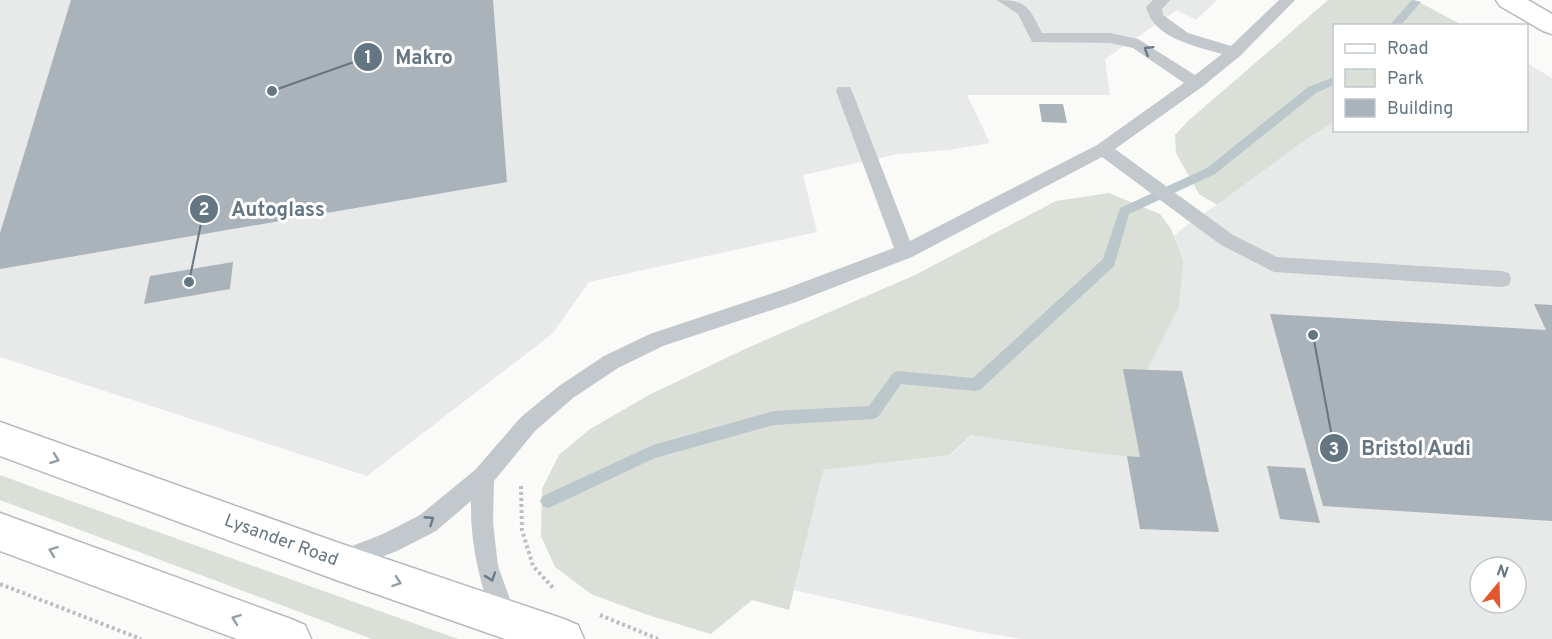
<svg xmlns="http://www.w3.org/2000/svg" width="1552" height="639" viewBox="0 0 1552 639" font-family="Overpass,sans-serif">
<rect width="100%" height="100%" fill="#fafaf8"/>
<path fill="#e8e9e9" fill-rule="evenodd" d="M0,0H1217L1196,20L1177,10L1105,59L1110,95H967L990,143L949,150L898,154L803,175L817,232L589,282L552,334L367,476L0,357Z
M1527,63L1552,78V639H1023L979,632L794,590L822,470L951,455L1176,234L1196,218L1217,205L1305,140L1334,122V130H1526ZM1480,567H1516V603H1480Z"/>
<path fill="#dadfd7" d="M1328,0H1415L1462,25L1334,26V122L1305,140L1217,205L1199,194L1176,153L1175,135L1188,121Z
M1109,193L1160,214L1171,229L1183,261L1179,306L1147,370L1124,369L1140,457L1103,454L971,435L950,455L823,470L789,610L752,600L711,634L648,615L591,594L555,567L541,536L542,489L559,455L590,429L649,395L745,349L915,275L1056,201Z
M0,475L46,492L458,639H372L0,500Z"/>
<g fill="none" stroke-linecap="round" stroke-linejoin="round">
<path fill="#bbc7cb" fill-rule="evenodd" d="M1412,0L1421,2L1400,26H1389Z
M1334,77V85L1316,93L1215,174L1129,214L1114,266L981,389L976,391L901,384L878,417L873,419L774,425L655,458L553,506L548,508L543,506L540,501L543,496L653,445L774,411L869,406L893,373L898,371L973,378L1103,259L1120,208L1207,168L1308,87Z"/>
</g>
<path fill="#aab3b9" d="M71,0H493L507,182L0,269V233Z
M1039,104H1063L1067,123L1042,122Z
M233,262L230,289L144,304L150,276Z
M1534,304L1552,305V521L1323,506L1270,314L1546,330Z
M1123,369L1182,371L1219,532L1140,529L1127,456L1140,457Z
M1267,466L1305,468L1320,523L1280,519Z"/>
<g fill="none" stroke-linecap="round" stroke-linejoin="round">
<g stroke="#b3babf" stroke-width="3">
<path id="secondary" d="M1496,0H1528L1552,14V34L1543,31L1500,6Z
M0,422L339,543L564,619L578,625L584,639H505L339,581L0,456Z
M0,513L291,619L305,625L311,639H237L0,551Z"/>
</g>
<path stroke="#bbbfc2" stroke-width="4" stroke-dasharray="3 3" stroke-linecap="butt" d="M521,486L522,530L533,566L555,590
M0,584L141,639
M600,615L658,639"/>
<path fill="#c3c8cc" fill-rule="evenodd" d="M997,0C1027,0 1029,7 1042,33H1110L1138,39L1195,75L1222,54C1195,46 1153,38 1146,7L1153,0H1170L1162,9L1163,15L1188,33L1231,46L1279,0H1295L1240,56L1202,87L1115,149L1233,235L1277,257L1502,271L1509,273L1511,279L1509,285L1502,287L1274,272L1221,245L1102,157L912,257L796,302L663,346L618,368L573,398L535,431L494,481L493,522L498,566L517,619L513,627L505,631L497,627C480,586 470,545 471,501L436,531L397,551L342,572L334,569L331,561L334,553L383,534L420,515L475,470L521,417L559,386L604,356L650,334L785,289L894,248L836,91L838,87H850L852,91L910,241L1097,145L1184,83L1133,48L1110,43L1032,42L1018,14Z"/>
<use href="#secondary" fill="#fff" fill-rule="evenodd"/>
</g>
<defs><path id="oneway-chevron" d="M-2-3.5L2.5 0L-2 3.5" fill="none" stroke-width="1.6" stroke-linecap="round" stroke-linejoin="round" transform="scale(1.5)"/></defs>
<g stroke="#6a7a87">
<use href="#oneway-chevron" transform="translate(1148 50) rotate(-148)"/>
<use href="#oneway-chevron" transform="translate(430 520) rotate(-33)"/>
<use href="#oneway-chevron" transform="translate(491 577) rotate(71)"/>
</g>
<g stroke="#939fa8">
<use href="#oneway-chevron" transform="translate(55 459) rotate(20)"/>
<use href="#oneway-chevron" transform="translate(53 551) rotate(-160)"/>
<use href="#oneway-chevron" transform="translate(397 582) rotate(19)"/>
<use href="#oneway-chevron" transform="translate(236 619) rotate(-160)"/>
</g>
<g text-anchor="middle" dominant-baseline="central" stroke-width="6" stroke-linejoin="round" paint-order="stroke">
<g font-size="18" fill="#657683" stroke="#fff">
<text transform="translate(281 541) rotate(20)">Lysander Road</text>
</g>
</g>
<path fill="none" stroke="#657683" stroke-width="2" d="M272 91L368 57M189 282L204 209M1313 335L1334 448"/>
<g fill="#657683" stroke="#fff" stroke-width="2">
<circle cx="272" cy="91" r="6"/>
<circle cx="189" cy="282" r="6"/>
<circle cx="1313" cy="335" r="6"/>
<circle cx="368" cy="57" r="15"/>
<circle cx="204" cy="209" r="15"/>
<circle cx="1334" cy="448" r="15"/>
</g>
<g font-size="18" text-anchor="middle" font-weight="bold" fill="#fff">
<text x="368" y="63">1</text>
<text x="204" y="215">2</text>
<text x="1334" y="455">3</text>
</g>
<g font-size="20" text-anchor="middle" font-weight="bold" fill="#657683" stroke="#fff" stroke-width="6" stroke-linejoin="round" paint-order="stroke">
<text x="424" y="64">Makro</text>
<text x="278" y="216">Autoglass</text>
<text x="1416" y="455">Bristol Audi</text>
</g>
<rect x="1333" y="24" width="195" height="108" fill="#ffffff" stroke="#c1c8cd" stroke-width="1.5"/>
<rect x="1345" y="44" width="30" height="9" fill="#ffffff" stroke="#c1c8cd" stroke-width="1.5"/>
<text x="1387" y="54" font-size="18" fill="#657683">Road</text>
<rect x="1345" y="69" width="30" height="18" fill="#dadfd7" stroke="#c1c8cd" stroke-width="1.5"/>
<text x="1387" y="84" font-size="18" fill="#657683">Park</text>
<rect x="1345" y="99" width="30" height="18" fill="#aab3b9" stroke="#c1c8cd" stroke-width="1.5"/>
<text x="1387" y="114" font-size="18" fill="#657683">Building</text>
<g transform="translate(1498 585) rotate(19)"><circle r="28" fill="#ffffff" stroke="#c1c8cd" stroke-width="1.5"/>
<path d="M0-4.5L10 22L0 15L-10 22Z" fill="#e4572e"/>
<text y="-9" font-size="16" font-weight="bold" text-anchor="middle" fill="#657683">N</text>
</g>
</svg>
